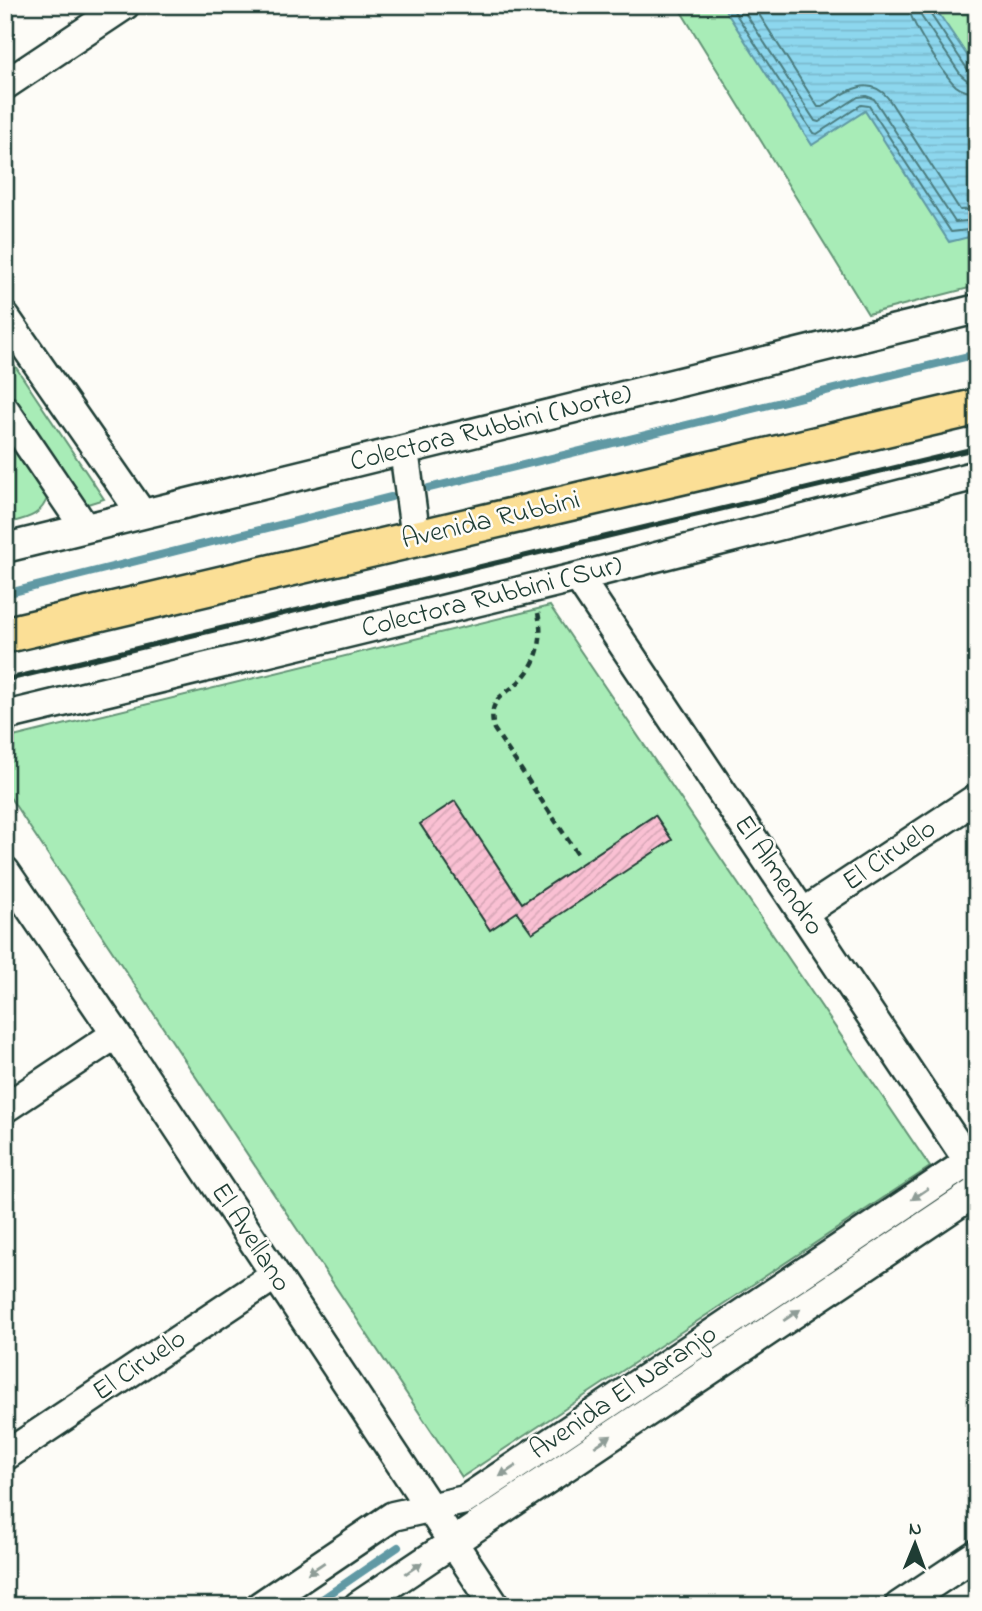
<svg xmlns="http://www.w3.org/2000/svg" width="982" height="1611" viewBox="0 0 982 1611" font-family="'Indie Flower',sans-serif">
<defs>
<pattern id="water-rules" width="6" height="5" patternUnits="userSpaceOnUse" patternTransform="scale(1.75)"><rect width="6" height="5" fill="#8dd7ee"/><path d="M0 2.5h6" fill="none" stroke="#79b9cd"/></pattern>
<pattern id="building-hatch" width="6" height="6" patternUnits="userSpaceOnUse" patternTransform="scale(1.75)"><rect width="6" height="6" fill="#fac0d3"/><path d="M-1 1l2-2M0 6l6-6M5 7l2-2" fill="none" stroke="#d6a6b6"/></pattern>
</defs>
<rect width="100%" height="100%" fill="#fdfcf7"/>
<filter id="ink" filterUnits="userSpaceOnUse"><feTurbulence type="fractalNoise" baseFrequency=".0143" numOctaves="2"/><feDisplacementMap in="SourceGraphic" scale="14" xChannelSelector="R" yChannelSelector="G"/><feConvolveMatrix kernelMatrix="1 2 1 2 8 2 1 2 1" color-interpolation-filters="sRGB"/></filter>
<g filter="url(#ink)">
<path fill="#a8ecb7" stroke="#649476" stroke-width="2" d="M677,5H977V286L868,314Z
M5,351L104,499L81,506L5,394Z
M5,425L49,494C41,517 28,518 5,524Z
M550,606L930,1167L462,1477L5,790V739Z"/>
<path fill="url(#water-rules)" stroke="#6199a4" stroke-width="2" d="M722,5H933L977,70V235L949,242L865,111L812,145Z"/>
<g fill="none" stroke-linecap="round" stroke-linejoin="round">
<path stroke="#4b7b7e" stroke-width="2" d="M730,5L813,133L817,134L861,105L869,106L951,232L977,229
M740,5L815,121L819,122L858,97L866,96L874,99L955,222L977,220
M753,5L818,107H822C843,94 868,73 888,98L960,210L977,209
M908,5C909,20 944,75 956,86C962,91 969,92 977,93
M919,5L921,16L961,75L968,81L977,82
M928,5L929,12L968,70L977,73"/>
<path stroke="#6199a4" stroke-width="8" d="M429,488L977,354
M5,594L391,497
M312,1606L398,1547"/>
</g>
<path fill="url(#building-hatch)" stroke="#1f3d34" stroke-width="2" d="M455,801L522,903L655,815L672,840L532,933L517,912L490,930L420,824Z"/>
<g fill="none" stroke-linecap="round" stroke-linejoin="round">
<g stroke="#1f3d34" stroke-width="33">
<path id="minor" d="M5,85L125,5
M5,317L142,514
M5,410L85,528
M404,450L416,539
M5,548L977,309
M578,577L977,1174
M5,716L578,577L977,475
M5,871L116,1034L495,1606
M803,913L977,798
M5,1108L116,1034
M5,1456L274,1276
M260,1606L393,1516L465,1500L977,1156
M358,1606L977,1191
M899,1606L977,1554"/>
</g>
<g stroke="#1f3d34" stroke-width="40">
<path id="major" d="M5,635L977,407"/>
</g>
<path stroke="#1f3d34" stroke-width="4.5" stroke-dasharray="7 5" stroke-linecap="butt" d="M538,613C545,643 536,668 513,687C507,692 499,696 496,702C491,710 492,720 494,729L578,855"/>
<use href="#minor" stroke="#fdfcf7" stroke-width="28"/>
<use href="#major" stroke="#fbdf96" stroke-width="35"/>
<path stroke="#1f3d34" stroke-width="5" d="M5,680L977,448"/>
</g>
<defs><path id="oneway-solid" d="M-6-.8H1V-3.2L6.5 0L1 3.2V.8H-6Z" transform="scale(1.75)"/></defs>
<g fill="#8e9c96">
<use href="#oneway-solid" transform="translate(920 1194) rotate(146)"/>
<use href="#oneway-solid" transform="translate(792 1315) rotate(-34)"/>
<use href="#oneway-solid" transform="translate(603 1441) rotate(-34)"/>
<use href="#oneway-solid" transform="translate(508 1471) rotate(146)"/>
<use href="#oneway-solid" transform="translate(316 1568) rotate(146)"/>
<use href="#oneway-solid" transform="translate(414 1568) rotate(-34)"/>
</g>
</g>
<g text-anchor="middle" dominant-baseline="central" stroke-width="5" stroke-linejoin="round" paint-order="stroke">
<g font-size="28" fill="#1f3d34" stroke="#fdfcf7">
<text transform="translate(491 429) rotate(-14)">Colectora Rubbini (Norte)</text>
<text transform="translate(491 521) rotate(-13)">Avenida Rubbini</text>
<text transform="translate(492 598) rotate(-14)">Colectora Rubbini (Sur)</text>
<text transform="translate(890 856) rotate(-34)">El Ciruelo</text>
<text transform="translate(778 876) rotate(56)">El Almendro</text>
<text transform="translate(250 1238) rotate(57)">El Avellano</text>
<text transform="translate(140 1366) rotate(-34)">El Ciruelo</text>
<text transform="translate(624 1393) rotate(-34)">Avenida El Naranjo</text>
</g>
</g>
<rect width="982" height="1611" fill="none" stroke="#fdfcf7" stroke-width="28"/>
<rect x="14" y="14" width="954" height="1583" fill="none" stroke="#1f3d34" stroke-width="2.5" filter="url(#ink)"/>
<g transform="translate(915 1544) rotate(1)" stroke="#fdfcf7" stroke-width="5" paint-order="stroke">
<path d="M0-5L12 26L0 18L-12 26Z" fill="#1f3d34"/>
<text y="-10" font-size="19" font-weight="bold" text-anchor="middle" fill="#1f3d34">N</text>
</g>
</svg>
